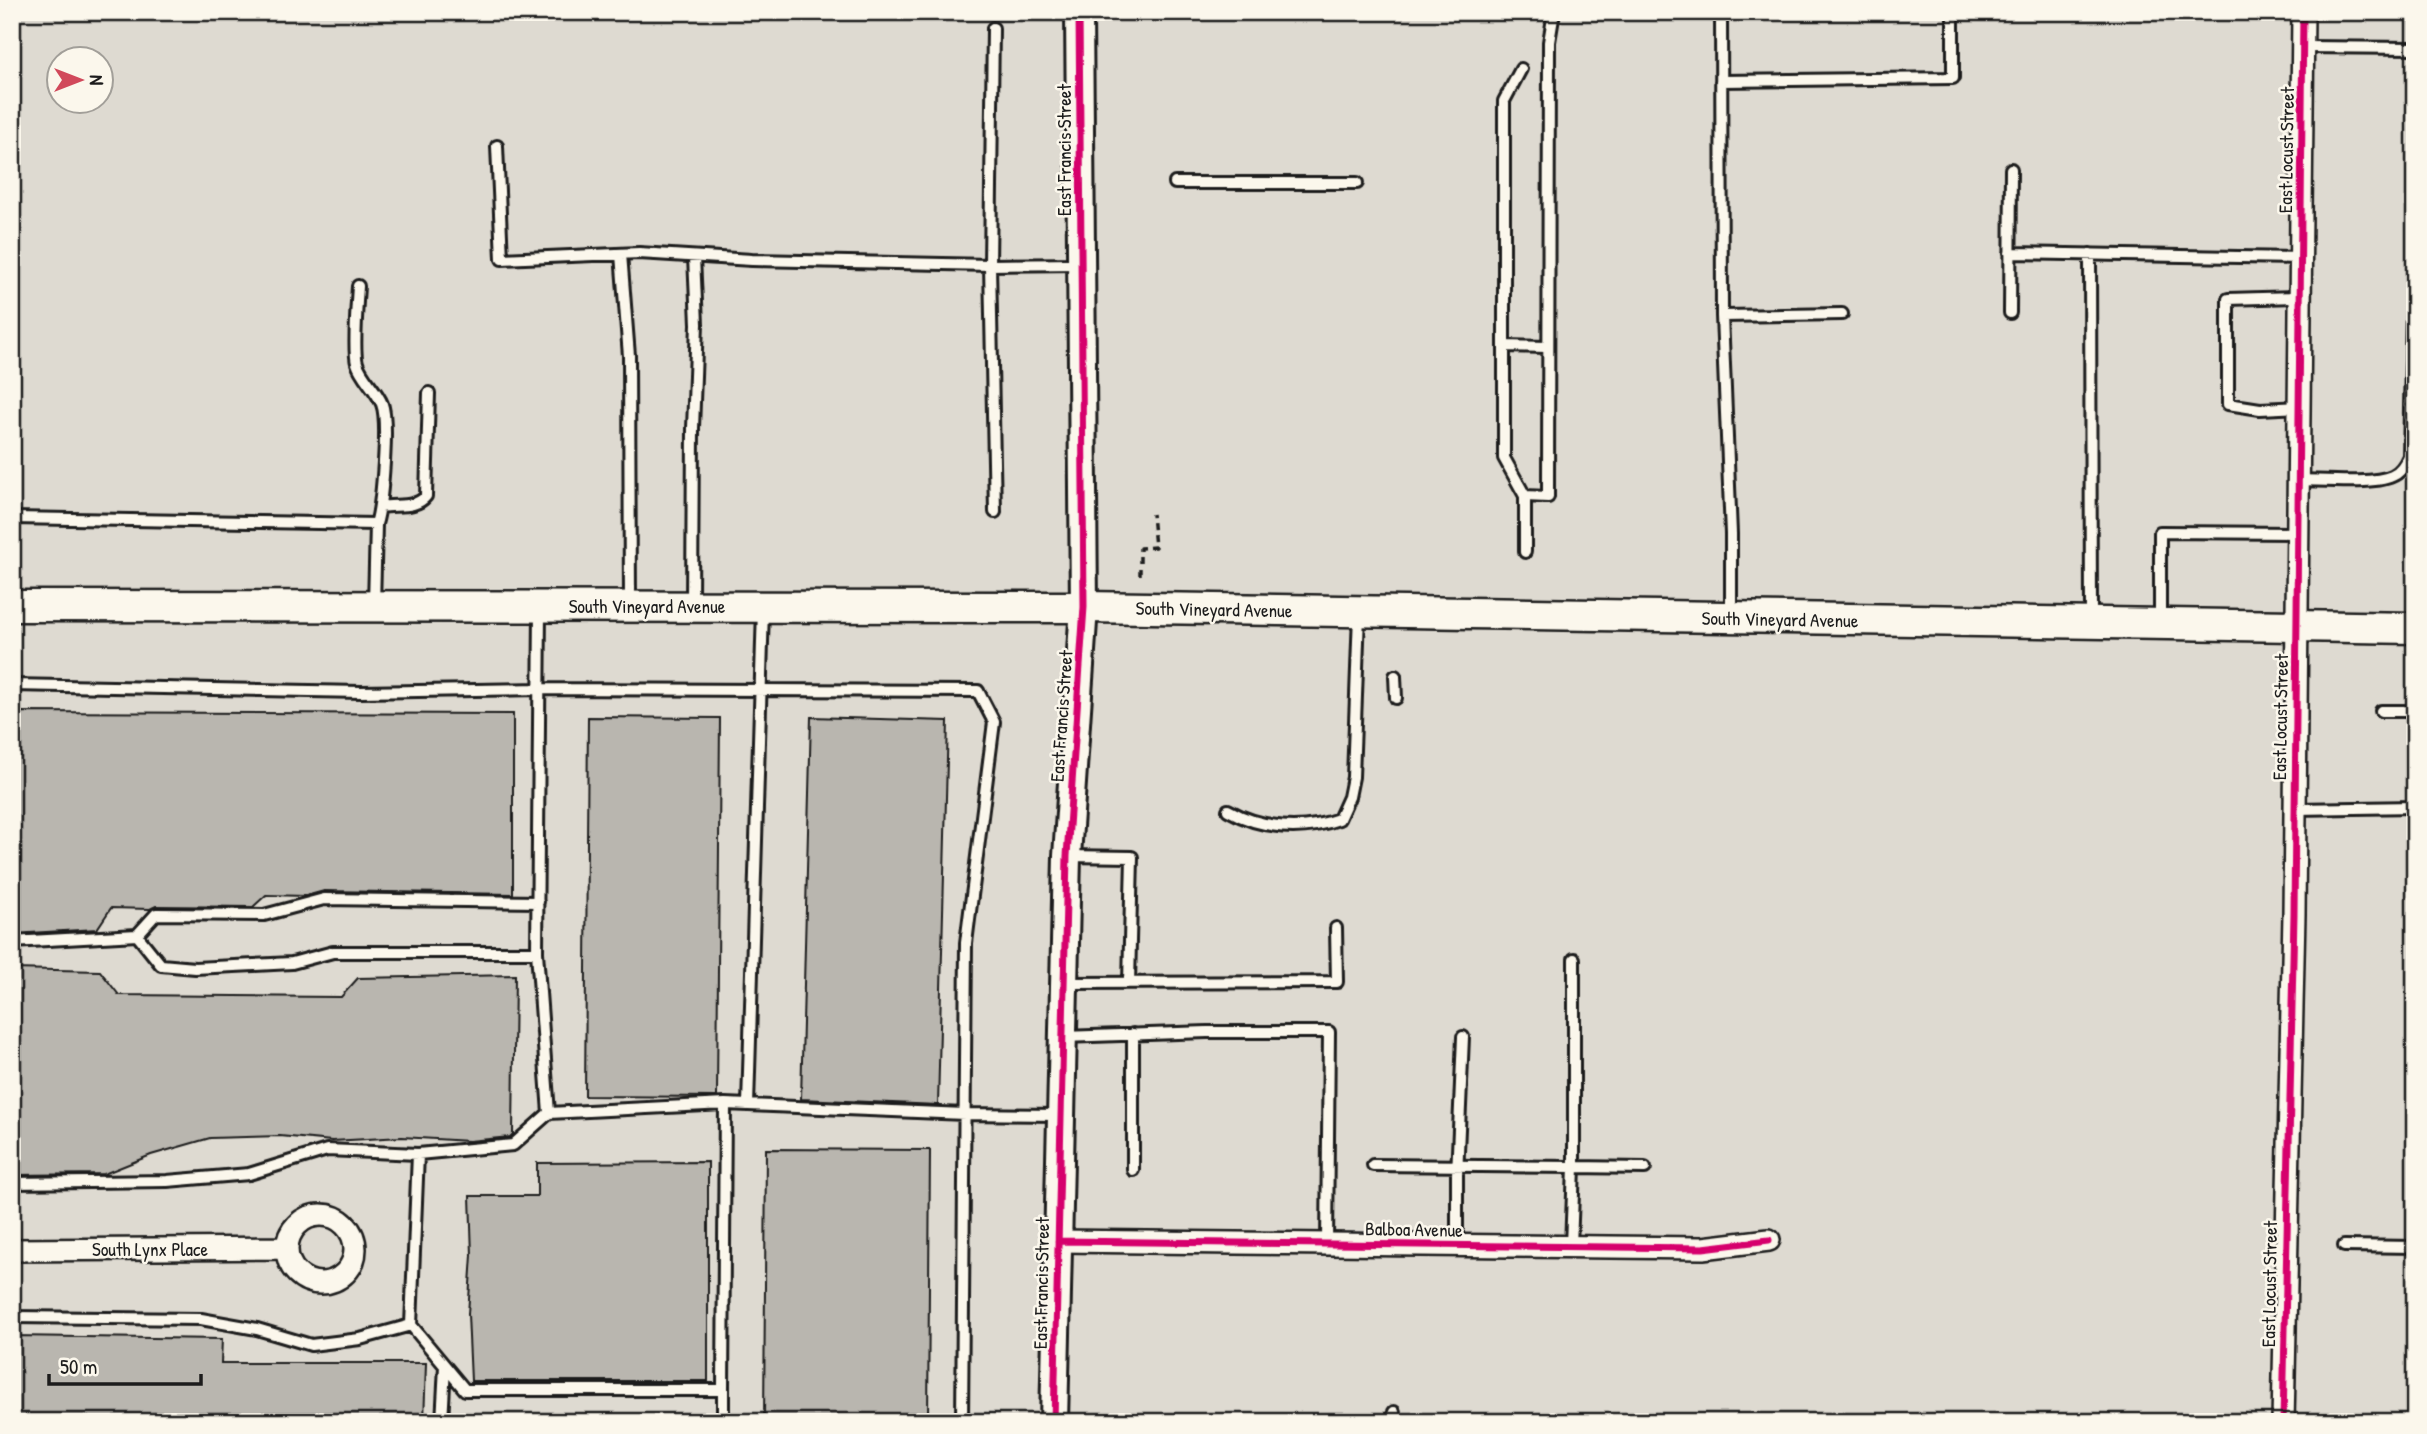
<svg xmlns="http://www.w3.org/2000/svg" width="2427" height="1434" viewBox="0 0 2427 1434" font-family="'Patrick Hand',sans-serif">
<rect width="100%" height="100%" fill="#eeeadf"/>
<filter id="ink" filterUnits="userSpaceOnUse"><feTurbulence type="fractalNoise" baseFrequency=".0143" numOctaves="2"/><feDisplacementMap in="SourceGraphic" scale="14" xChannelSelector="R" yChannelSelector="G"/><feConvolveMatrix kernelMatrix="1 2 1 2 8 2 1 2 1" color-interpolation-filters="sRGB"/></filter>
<g filter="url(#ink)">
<path fill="#dedad1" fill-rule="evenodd" d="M12,12H2415V1422H12ZM60,60H102V102H60Z"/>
<path fill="#b9b6af" stroke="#1c1c1c" stroke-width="2" d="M12,712L513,714V894L324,891L306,896L266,895L253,907L156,906L150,909L111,908L97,929L12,934Z
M588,717L720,718L717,1097L585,1096Z
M811,717L948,721L938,1105L801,1099Z
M12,969L100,971L119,995L341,997L358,978L515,975L513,1134L510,1137L469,1141L402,1137L332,1141L280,1136L210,1138L151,1155L104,1174L12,1175Z
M766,1149L930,1150L928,1422H764Z
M708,1162V1381H471L468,1314L472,1255L470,1196H537V1163Z
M12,1336L222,1339L221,1363H426L424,1422H12Z"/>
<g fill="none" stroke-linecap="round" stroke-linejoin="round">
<g stroke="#1c1c1c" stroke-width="16">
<path id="service" d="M1721,12L1722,316L1842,314
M993,28L990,265L995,512
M2303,47L2415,48
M1521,69L1504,101V458L1525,496V552
M1721,81L1953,78V12
M497,146L502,259L639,253L752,260L990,265L1081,264
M1175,183H1357
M2010,253L2301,258
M621,254L629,356L630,604
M2090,254L2091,622
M358,286C357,303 353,350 357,363C361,377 376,389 382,404C389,422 382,505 376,524
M2010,313L2011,169
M1722,316L1731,534V615
M1504,346L1547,347
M2299,407L2260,409L2228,404V299L2300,297
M2298,480C2320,480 2373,485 2392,476C2400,473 2406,463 2409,456L2412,312L2415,306
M1525,496L1548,497L1549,42L1554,12
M381,507C396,504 416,509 426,496L429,393
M12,518L376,524L374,605
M692,606L693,428L697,324L694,257
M540,610L537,952L549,1113L725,1104L965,1114L1061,1115
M2160,622V532L2298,533
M1395,676L1396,698
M12,685L361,692L540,689L978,691L994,722L966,943L962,1422
M2381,711H2415
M2295,809L2415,807
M1228,810C1261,829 1302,832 1339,819L1349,797L1353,777L1359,614
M1067,856L1132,857L1129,983
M137,935L161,965L195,968L292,963L333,952H537
M12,942L137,935L156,914L264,915L324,899L538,902
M1574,959V1167L1645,1168
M1064,983L1337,982L1336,928
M1133,1034V1170
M1063,1037L1207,1032H1329L1327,1244
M748,1105L763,609
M418,1154L513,1145L549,1113
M1373,1165L1574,1167L1571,1246
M12,1183L167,1181L249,1174L327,1150L418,1154L411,1325L465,1390H723V1422
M1457,1245V1175L1463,1037
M2344,1246L2415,1247
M12,1317L201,1319L257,1329L311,1345L360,1339L411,1325
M723,1390L725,1104
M442,1422L445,1366
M1394,1422V1412"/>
</g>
<g stroke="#1c1c1c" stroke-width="26">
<path id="minor" d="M287 1249a34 34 0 1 1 68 0a34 34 0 1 1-68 0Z
M1058,1241L1703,1248L1769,1240
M12,1250L287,1248
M2283,1422L2294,914L2303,12"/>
</g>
<g stroke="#1c1c1c" stroke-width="32">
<path id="tertiary" d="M1054,1422L1067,856L1084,607L1079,12"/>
</g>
<g stroke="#1c1c1c" stroke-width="35">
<path id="secondary" d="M12,606L1084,607L2415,628"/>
</g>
<path stroke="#1c1c1c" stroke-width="3.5" stroke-dasharray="7 5" stroke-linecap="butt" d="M1140,575V548L1155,547L1152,514"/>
<use href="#service" stroke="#fbf7ec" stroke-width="10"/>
<use href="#minor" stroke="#fbf7ec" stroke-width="21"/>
<use href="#tertiary" stroke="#fbf7ec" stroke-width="26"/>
<use href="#secondary" stroke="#fbf7ec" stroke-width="30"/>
<g stroke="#fbf7ec" stroke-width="11">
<path id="cycleway" d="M1058,1241L1703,1248L1769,1240
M1054,1422L1067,856L1084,607L1079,12
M2283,1422L2294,914L2303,12"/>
</g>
<use href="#cycleway" stroke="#d6006c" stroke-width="7"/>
</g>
</g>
<g text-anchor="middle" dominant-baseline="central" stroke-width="5" stroke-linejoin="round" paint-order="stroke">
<g font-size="19" fill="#1c1c1c" stroke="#fbf7ec">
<text transform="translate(1064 150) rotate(-90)">East Francis Street</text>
<text transform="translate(2286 150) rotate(-89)">East Locust Street</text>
<text x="647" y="606">South Vineyard Avenue</text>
<text transform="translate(1214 609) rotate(1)">South Vineyard Avenue</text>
<text transform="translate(1780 619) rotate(1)">South Vineyard Avenue</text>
<text transform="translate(1061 716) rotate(-86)">East Francis Street</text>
<text transform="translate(2280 717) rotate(-89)">East Locust Street</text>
<text transform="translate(1414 1229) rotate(1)">Balboa Avenue</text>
<text x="150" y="1249">South Lynx Place</text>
<text transform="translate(1041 1283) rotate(-89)">East Francis Street</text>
<text transform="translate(2269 1284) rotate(-89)">East Locust Street</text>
</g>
</g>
<rect width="2427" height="1434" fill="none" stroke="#fbf7ec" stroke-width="42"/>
<rect x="21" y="21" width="2385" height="1392" fill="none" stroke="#1c1c1c" stroke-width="2.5" filter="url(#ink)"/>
<g transform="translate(80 80) rotate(90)"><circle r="33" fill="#fbf7ec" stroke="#a29f99" stroke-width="2"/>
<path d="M0-5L12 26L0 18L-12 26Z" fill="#d1495b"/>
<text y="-10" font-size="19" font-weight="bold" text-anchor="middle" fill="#1c1c1c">N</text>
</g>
<path d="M49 1374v10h152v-10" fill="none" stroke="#1c1c1c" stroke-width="3.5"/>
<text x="60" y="1374" font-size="21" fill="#1c1c1c" stroke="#fbf7ec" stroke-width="5" paint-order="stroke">50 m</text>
</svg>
